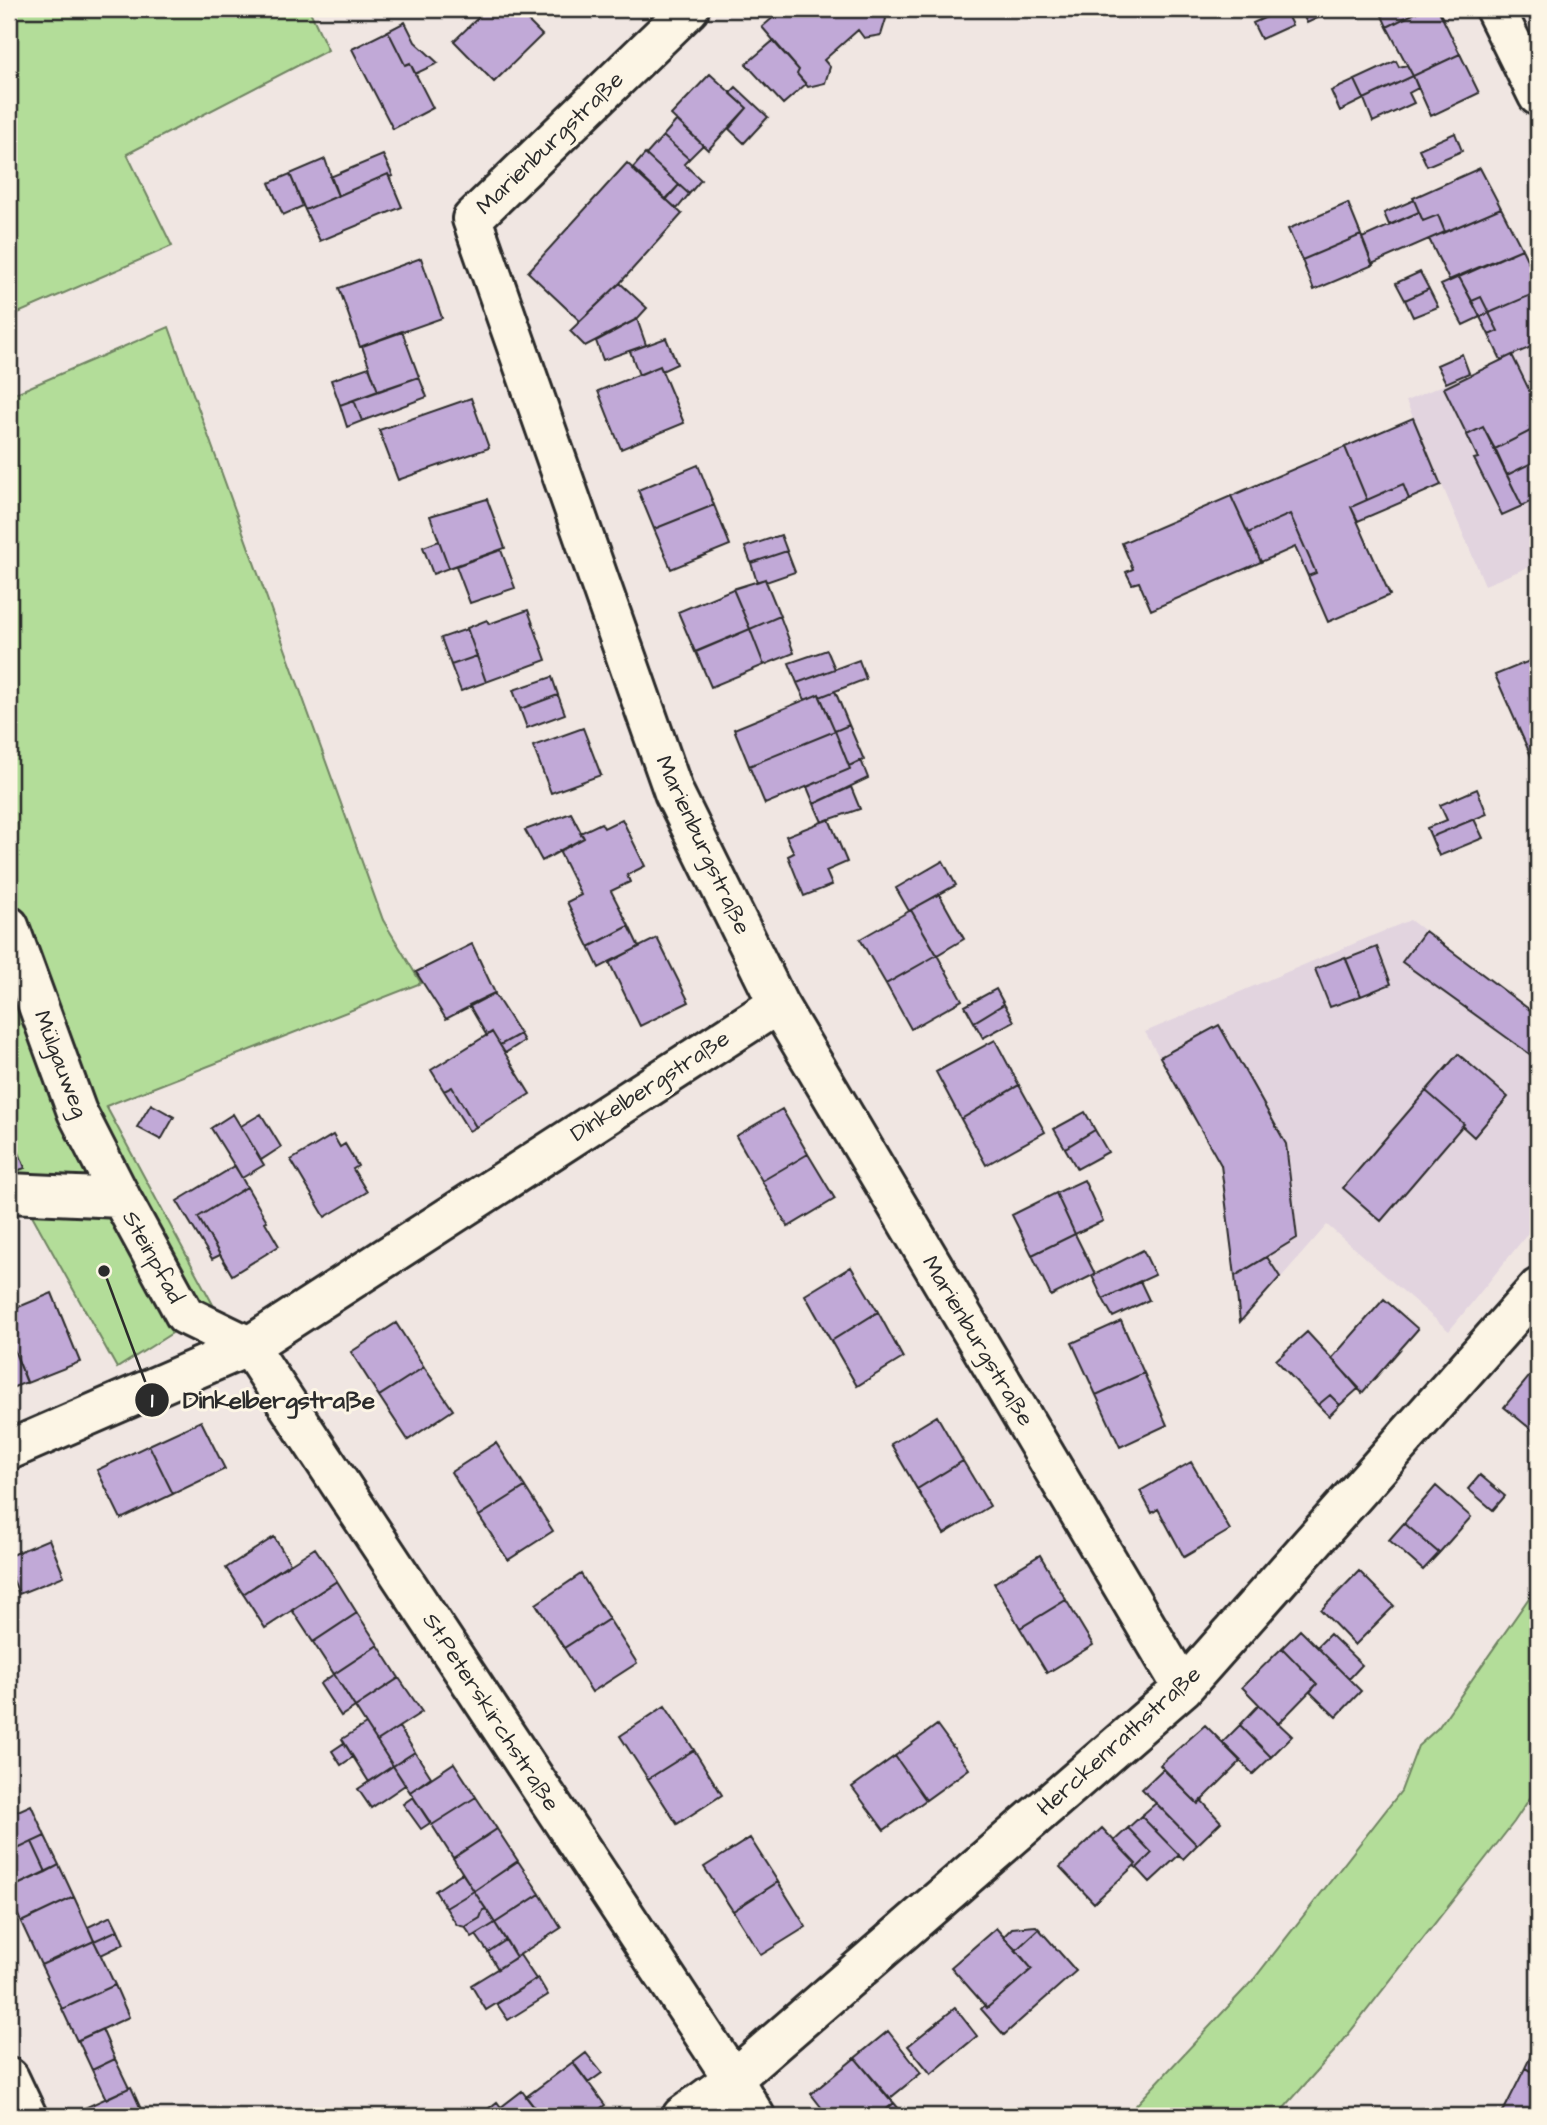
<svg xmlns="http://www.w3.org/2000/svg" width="1547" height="2125" viewBox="0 0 1547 2125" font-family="'Architects Daughter',sans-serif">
<rect width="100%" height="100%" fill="#f0e6e2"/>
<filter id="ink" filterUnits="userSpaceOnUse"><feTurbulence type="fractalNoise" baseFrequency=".0143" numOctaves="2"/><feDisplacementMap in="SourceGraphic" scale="14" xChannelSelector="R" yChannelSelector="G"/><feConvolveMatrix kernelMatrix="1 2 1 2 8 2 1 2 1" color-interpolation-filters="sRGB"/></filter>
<g filter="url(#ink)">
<path fill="#e2d4df" d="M1538,344V563L1485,585L1406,401Z
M1410,920L1538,1016V1221L1449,1331L1327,1225L1240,1324L1220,1164L1145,1032Z"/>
<path fill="#b3dd99" stroke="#6f8462" stroke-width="2" d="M9,9H309L328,50L127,154L172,246L9,317Z
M169,327L383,920L421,983L106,1106L217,1312L209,1318L91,1114L9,895V396Z
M9,967L95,1177L9,1185Z
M103,1205L177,1330L117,1368L28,1208Z
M1538,1585V1786L1514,1822L1339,2046L1277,2116H1126L1254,1979L1401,1791L1418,1746L1438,1728Z"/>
<path fill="#c1a9d7" stroke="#2b2b2b" stroke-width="2" d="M487,9H516L542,35L494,82L454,41Z
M783,9H879L886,19L881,35L864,38L858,30L824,60L830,67L825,83L808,87L797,74L799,70L762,27Z
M1284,9L1292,25L1261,39L1253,23Z
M1300,9H1321L1324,15L1307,23Z
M1379,9H1423L1387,27Z
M1423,9H1438L1460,54L1413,76L1387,27Z
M405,22L415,42L438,63L415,74L410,63L405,65L388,31Z
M388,31L405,65L410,63L433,108L393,129L352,49Z
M773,41L799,70L797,74L806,84L783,104L746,64Z
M1460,54L1479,93L1431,116L1413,76Z
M1396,61L1399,67L1407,65L1413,76L1364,99L1355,80Z
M710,74L747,108L708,150L671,115Z
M1413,76L1418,88L1409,93L1414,103L1373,122L1364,99Z
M1355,80L1364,99L1340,111L1331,91Z
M736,87L768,117L744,143L729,129L747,108L730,93Z
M677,120L703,145L689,159L663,136Z
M1455,133L1462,151L1427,166L1419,149Z
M663,136L689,159L684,164L701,180L689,194L646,155Z
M645,154L679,185L666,200L632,169Z
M383,155L393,176L389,177L388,174L338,196L330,177Z
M325,159L338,196L305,210L290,174Z
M627,163L682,214L620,283L580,321L528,272Z
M1480,168L1501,208L1445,232L1438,215L1423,221L1413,198Z
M290,174L303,206L283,215L269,183Z
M388,174L402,207L320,241L305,210Z
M679,185L689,194L677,209L666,199Z
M1414,200L1419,212L1389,225L1384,213Z
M1348,203L1361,235L1302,260L1288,229Z
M1501,208L1522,249L1449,280L1429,239Z
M1419,212L1423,221L1438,215L1445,232L1372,264L1362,238Z
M1361,235L1373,265L1314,290L1302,260Z
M1522,249L1538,283V292L1489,313L1481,297L1472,301L1459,277Z
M421,258L442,318L360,347L339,288Z
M1420,272L1429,289L1405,300L1396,283Z
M1459,277L1480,317L1463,325L1441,285Z
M620,283L647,308L637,319L585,346L570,331Z
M1429,289L1438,307L1413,317L1405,300Z
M1538,292V344L1501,360L1489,335L1498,331L1489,313Z
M1481,297L1489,313L1480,317L1472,301Z
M1489,313L1498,331L1489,335L1480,317Z
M637,319L646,345L603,360L596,341Z
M402,331L419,377L378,391L362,346Z
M666,338L677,364L662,371L660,366L639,375L630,351Z
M1462,354L1469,373L1446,383L1437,365Z
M1512,355L1538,408V427L1495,449L1483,427L1467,435L1444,388Z
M660,366L684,423L621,449L598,391Z
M369,367L378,391L340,405L331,380Z
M419,377L427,397L362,421L354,400Z
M471,398L489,448L398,480L379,430Z
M354,400L362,421L347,427L340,405Z
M1413,418L1441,485L1409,499L1403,484L1367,500L1345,447Z
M1483,427L1522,506L1502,515L1474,459L1478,458L1467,435Z
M1538,427V460L1507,475L1495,449Z
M1345,447L1367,500L1351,507L1390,595L1328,622L1308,576L1316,573L1290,514L1248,533L1231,496Z
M1538,460V498L1522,506L1507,475Z
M698,465L714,505L654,529L638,490Z
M1403,484L1409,499L1358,521L1351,507Z
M1231,496L1261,562L1151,610L1139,582L1132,584L1126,572L1133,569L1122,543Z
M487,499L505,548L449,568L430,516Z
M714,505L730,545L671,569L654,529Z
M1290,514L1316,573L1308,576L1295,547L1261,562L1248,533Z
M781,535L787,551L751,563L745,547Z
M439,541L449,568L433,574L423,547Z
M501,550L515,588L470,603L456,566Z
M787,551L795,572L766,582L765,579L757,582L751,563Z
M765,579L780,616L750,629L733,589Z
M733,589L750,629L695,652L678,612Z
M528,610L546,660L486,682L467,628L487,620L489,624Z
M780,616L794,653L764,665L750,629Z
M467,629L477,656L451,665L441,638Z
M750,629L764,665L711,687L696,652Z
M827,650L835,669L797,683L789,663Z
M477,656L486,682L461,691L451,665Z
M859,660L866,679L820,697L819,694L805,700L797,683Z
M1532,660L1538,674V764L1535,765L1495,675Z
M552,677L558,695L520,709L513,690Z
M835,691L849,725L835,731L820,697Z
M819,694L835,731L749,766L734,729Z
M558,695L565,714L527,728L520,709Z
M849,725L864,760L849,766L835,731Z
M583,728L601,775L551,793L533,746Z
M835,731L850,769L765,804L749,766Z
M861,760L868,778L814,804L807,787L850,769L849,766Z
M851,787L860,809L822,822L814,804Z
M1477,789L1487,814L1431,837L1427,828L1447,820L1440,805Z
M571,813L584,838L542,861L525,830Z
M622,819L645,866L627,875L630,882L611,891L629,926L589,947L567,902L581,895L559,851L584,838L580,833L601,823L604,828Z
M829,819L847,862L826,871L832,885L804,896L788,856L794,853L786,836Z
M1474,819L1483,838L1439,856L1431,837Z
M943,861L956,885L909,911L896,888Z
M939,894L964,939L937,955L911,910Z
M911,910L937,955L886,984L860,939Z
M629,926L639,947L599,968L589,947Z
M1425,931L1538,1016V1060L1402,962Z
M657,938L689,1002L640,1026L609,962Z
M472,944L495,993L446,1019L416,972Z
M1377,947L1391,984L1361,996L1346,959Z
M937,955L962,1000L911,1029L886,984Z
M1345,957L1361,996L1330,1007L1315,969Z
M996,989L1004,1004L974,1022L965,1006Z
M494,993L520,1034L500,1045L492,1032L487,1036L469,1005Z
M1004,1004L1014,1021L983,1038L974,1022Z
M1219,1025L1286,1144L1297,1238L1235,1276L1221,1165L1160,1057Z
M492,1032L530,1094L476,1127L452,1087L444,1091L431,1070Z
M520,1034L524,1041L505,1053L500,1045Z
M995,1040L1019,1085L961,1119L936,1072Z
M1458,1054L1508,1097L1474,1137L1462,1126L1464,1124L1426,1091Z
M1019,1085L1045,1132L986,1165L961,1119Z
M452,1087L476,1127L469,1131L444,1091Z
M1426,1091L1464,1124L1381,1221L1343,1188Z
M151,1104L174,1117L161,1140L137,1127Z
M782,1109L808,1154L762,1181L736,1136Z
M1085,1112L1095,1130L1065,1148L1054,1129Z
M233,1114L264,1165L242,1178L211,1128Z
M261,1114L281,1147L261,1160L241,1126Z
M1095,1130L1108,1152L1077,1169L1065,1148Z
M333,1135L340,1147L345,1144L358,1166L353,1169L367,1192L325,1217L291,1160Z
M16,1145L25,1168L11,1173L9,1167V1148Z
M808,1154L835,1199L788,1227L762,1181Z
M235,1166L247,1187L198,1217L220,1255L212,1259L177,1201Z
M1084,1180L1103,1221L1075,1234L1056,1193Z
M247,1187L267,1221L265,1222L279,1246L232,1275L198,1217Z
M1056,1193L1075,1234L1032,1255L1012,1215Z
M1075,1234L1095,1274L1051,1296L1032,1255Z
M1143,1250L1155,1275L1103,1299L1092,1276Z
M1267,1257L1280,1277L1240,1322L1235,1276Z
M851,1267L878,1312L831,1341L805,1295Z
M1140,1281L1149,1300L1113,1317L1103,1299Z
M52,1293L80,1362L27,1383L9,1337V1311Z
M1384,1299L1418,1329L1362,1393L1332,1358Z
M878,1312L903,1358L857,1386L831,1341Z
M1121,1321L1144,1373L1096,1395L1072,1343Z
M396,1323L424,1367L379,1396L351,1352Z
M1307,1332L1359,1388L1340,1405L1330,1395L1318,1405L1276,1360Z
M13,1347L27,1382L9,1389V1349Z
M1538,1366V1435L1504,1407Z
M424,1367L453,1410L408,1440L379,1396Z
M1144,1373L1167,1425L1120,1447L1096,1395Z
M1330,1395L1340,1405L1329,1416L1318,1405Z
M937,1416L963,1461L917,1489L891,1444Z
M201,1421L225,1469L173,1494L149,1445Z
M496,1443L525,1487L479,1516L451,1472Z
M149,1445L173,1494L121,1519L97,1470Z
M963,1461L990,1506L944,1534L917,1489Z
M1191,1462L1230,1530L1184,1557L1158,1509L1152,1513L1140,1491Z
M1480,1475L1505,1496L1493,1510L1468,1489Z
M1436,1486L1471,1517L1439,1553L1404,1523Z
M525,1487L553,1531L508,1560L479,1516Z
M1404,1523L1439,1553L1423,1570L1389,1540Z
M274,1537L290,1563L243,1594L226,1568Z
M49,1539L64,1576L19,1594L9,1570V1556Z
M315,1548L337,1581L265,1628L243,1594Z
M1040,1555L1066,1600L1020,1628L994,1583Z
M1359,1571L1394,1606L1355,1645L1321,1610Z
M581,1574L609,1619L564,1648L536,1604Z
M337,1581L357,1613L313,1642L292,1610Z
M1066,1600L1093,1645L1047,1673L1020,1628Z
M357,1613L378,1645L334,1674L313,1642Z
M609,1619L637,1663L592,1692L564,1648Z
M1300,1630L1361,1691L1336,1717L1310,1692L1317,1684L1282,1648Z
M1330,1634L1362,1665L1349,1679L1317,1647Z
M378,1645L399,1678L355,1707L334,1674Z
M1282,1648L1317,1684L1278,1724L1242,1687Z
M334,1674L355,1707L341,1716L320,1684Z
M399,1678L422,1712L377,1741L355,1707Z
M1259,1705L1292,1736L1271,1757L1240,1725Z
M665,1706L694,1750L648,1779L620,1736Z
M366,1724L393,1766L369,1782L342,1739Z
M937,1725L969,1769L926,1800L895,1756Z
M1205,1725L1241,1761L1198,1804L1160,1765Z
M1240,1725L1271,1757L1253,1774L1222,1743Z
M399,1727L415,1752L393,1766L377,1741Z
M344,1743L353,1757L341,1765L332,1751Z
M694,1750L722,1795L677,1824L648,1779Z
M415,1752L431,1777L410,1792L393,1766Z
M895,1756L926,1800L884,1830L852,1787Z
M454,1763L476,1797L432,1825L410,1792Z
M393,1766L405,1785L371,1808L358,1789Z
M1163,1769L1198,1804L1201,1800L1221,1822L1197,1845L1142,1789Z
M413,1797L430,1823L421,1829L403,1804Z
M476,1797L497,1829L453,1858L432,1825Z
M1156,1803L1197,1845L1183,1859L1141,1816Z
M31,1805L45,1836L9,1853V1815Z
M1141,1816L1183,1859L1178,1856L1150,1882L1137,1868L1152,1853L1128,1828Z
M1102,1828L1136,1864L1094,1903L1060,1867Z
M1128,1828L1152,1853L1137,1868L1134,1866L1136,1864L1114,1841Z
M497,1829L518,1861L474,1891L453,1858Z
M45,1836L59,1865L46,1872L32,1842Z
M750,1838L778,1882L733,1911L704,1867Z
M32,1842L46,1872L9,1889V1853Z
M518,1861L540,1894L495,1923L474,1891Z
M59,1865L74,1897L21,1922L9,1895V1889Z
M462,1873L474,1891L446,1908L435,1891Z
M778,1882L806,1927L761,1955L733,1911Z
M474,1891L486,1909L483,1910L480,1918L465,1927L457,1925L446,1908Z
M540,1894L561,1928L516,1957L495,1923Z
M74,1897L94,1941L41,1965L21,1922Z
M486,1909L495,1923L472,1937L465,1927L480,1918L483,1910Z
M111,1916L118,1930L94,1941L88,1927Z
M495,1923L506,1940L488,1952L476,1935Z
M1036,1926L1039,1929L1016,1950L1003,1937L1012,1928Z
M996,1928L1032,1969L987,2008L951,1967Z
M1039,1929L1076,1971L1004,2035L981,2009L985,2005L987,2008L1032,1969L1016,1950Z
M118,1930L124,1944L101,1955L94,1941Z
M506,1940L516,1957L498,1969L488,1952Z
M94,1941L115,1985L62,2009L41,1965Z
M520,1955L536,1979L486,2010L471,1985Z
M538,1978L548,1995L508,2020L497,2004Z
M115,1985L129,2017L77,2041L62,2009Z
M955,2008L977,2036L931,2074L908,2046Z
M102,2029L115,2059L92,2070L78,2040Z
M888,2031L921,2073L889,2099L855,2058Z
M1538,2041V2075L1525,2068Z
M586,2053L602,2073L588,2083L573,2063Z
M855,2058L894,2103L878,2116H828L811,2094Z
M115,2059L129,2088L106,2099L92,2070Z
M573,2062L605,2105L590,2116H541L526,2097Z
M1525,2068L1538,2075V2116H1501Z
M131,2087L144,2116H80L78,2111Z
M522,2091L541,2116H479L497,2102L501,2107Z
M894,2103L905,2116H878Z"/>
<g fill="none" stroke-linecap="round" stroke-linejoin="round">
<g stroke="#2b2b2b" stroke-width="44">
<path id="minor" d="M689,9L472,219L674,793L778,1004L1183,1688
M9,926L77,1112L121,1198
M9,1193L121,1198L185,1315L249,1346L733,2079L755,2116
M9,1450L249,1346L778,1004
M9,2078L27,2116
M682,2116L733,2079L1183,1688L1538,1288"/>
</g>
<g stroke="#2b2b2b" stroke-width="44">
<path id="major" d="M1495,9L1538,96"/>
</g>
<use href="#minor" stroke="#fcf5e5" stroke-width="38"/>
<use href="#major" stroke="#fcf5e5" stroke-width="38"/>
</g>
</g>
<g text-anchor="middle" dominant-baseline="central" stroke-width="6" stroke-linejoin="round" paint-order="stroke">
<g font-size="23" fill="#2b2b2b" stroke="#fcf5e5">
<text transform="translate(550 143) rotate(-44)">Marienburgstraße</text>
<text transform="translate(703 845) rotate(65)">Marienburgstraße</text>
<text transform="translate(61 1064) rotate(69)">Mülgauweg</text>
<text transform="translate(650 1086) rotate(-33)">Dinkelbergstraße</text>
<text transform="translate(153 1257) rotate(61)">Steinpfad</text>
<text transform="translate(978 1341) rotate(59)">Marienburgstraße</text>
<text transform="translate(491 1712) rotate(57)">St.Peterskirchstraße</text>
<text transform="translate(1119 1741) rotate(-42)">Herckenrathstraße</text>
</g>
</g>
<path fill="none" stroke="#2b2b2b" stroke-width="2.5" d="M104 1271L152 1400"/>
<g fill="#2b2b2b" stroke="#fcf5e5" stroke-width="2.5">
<circle cx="104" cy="1271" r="7"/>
<circle cx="152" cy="1400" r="18"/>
</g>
<g font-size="21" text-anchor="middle" font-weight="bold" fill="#fff">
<text x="152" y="1407">1</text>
</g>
<g font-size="24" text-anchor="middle" font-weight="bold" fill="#2b2b2b" stroke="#fcf5e5" stroke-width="6" stroke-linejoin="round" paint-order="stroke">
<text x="279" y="1408">Dinkelbergstraße</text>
</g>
<rect width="1547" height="2125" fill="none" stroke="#fcf5e5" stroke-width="35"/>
<rect x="18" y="18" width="1512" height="2090" fill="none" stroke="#2b2b2b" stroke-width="2.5" filter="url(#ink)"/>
</svg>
